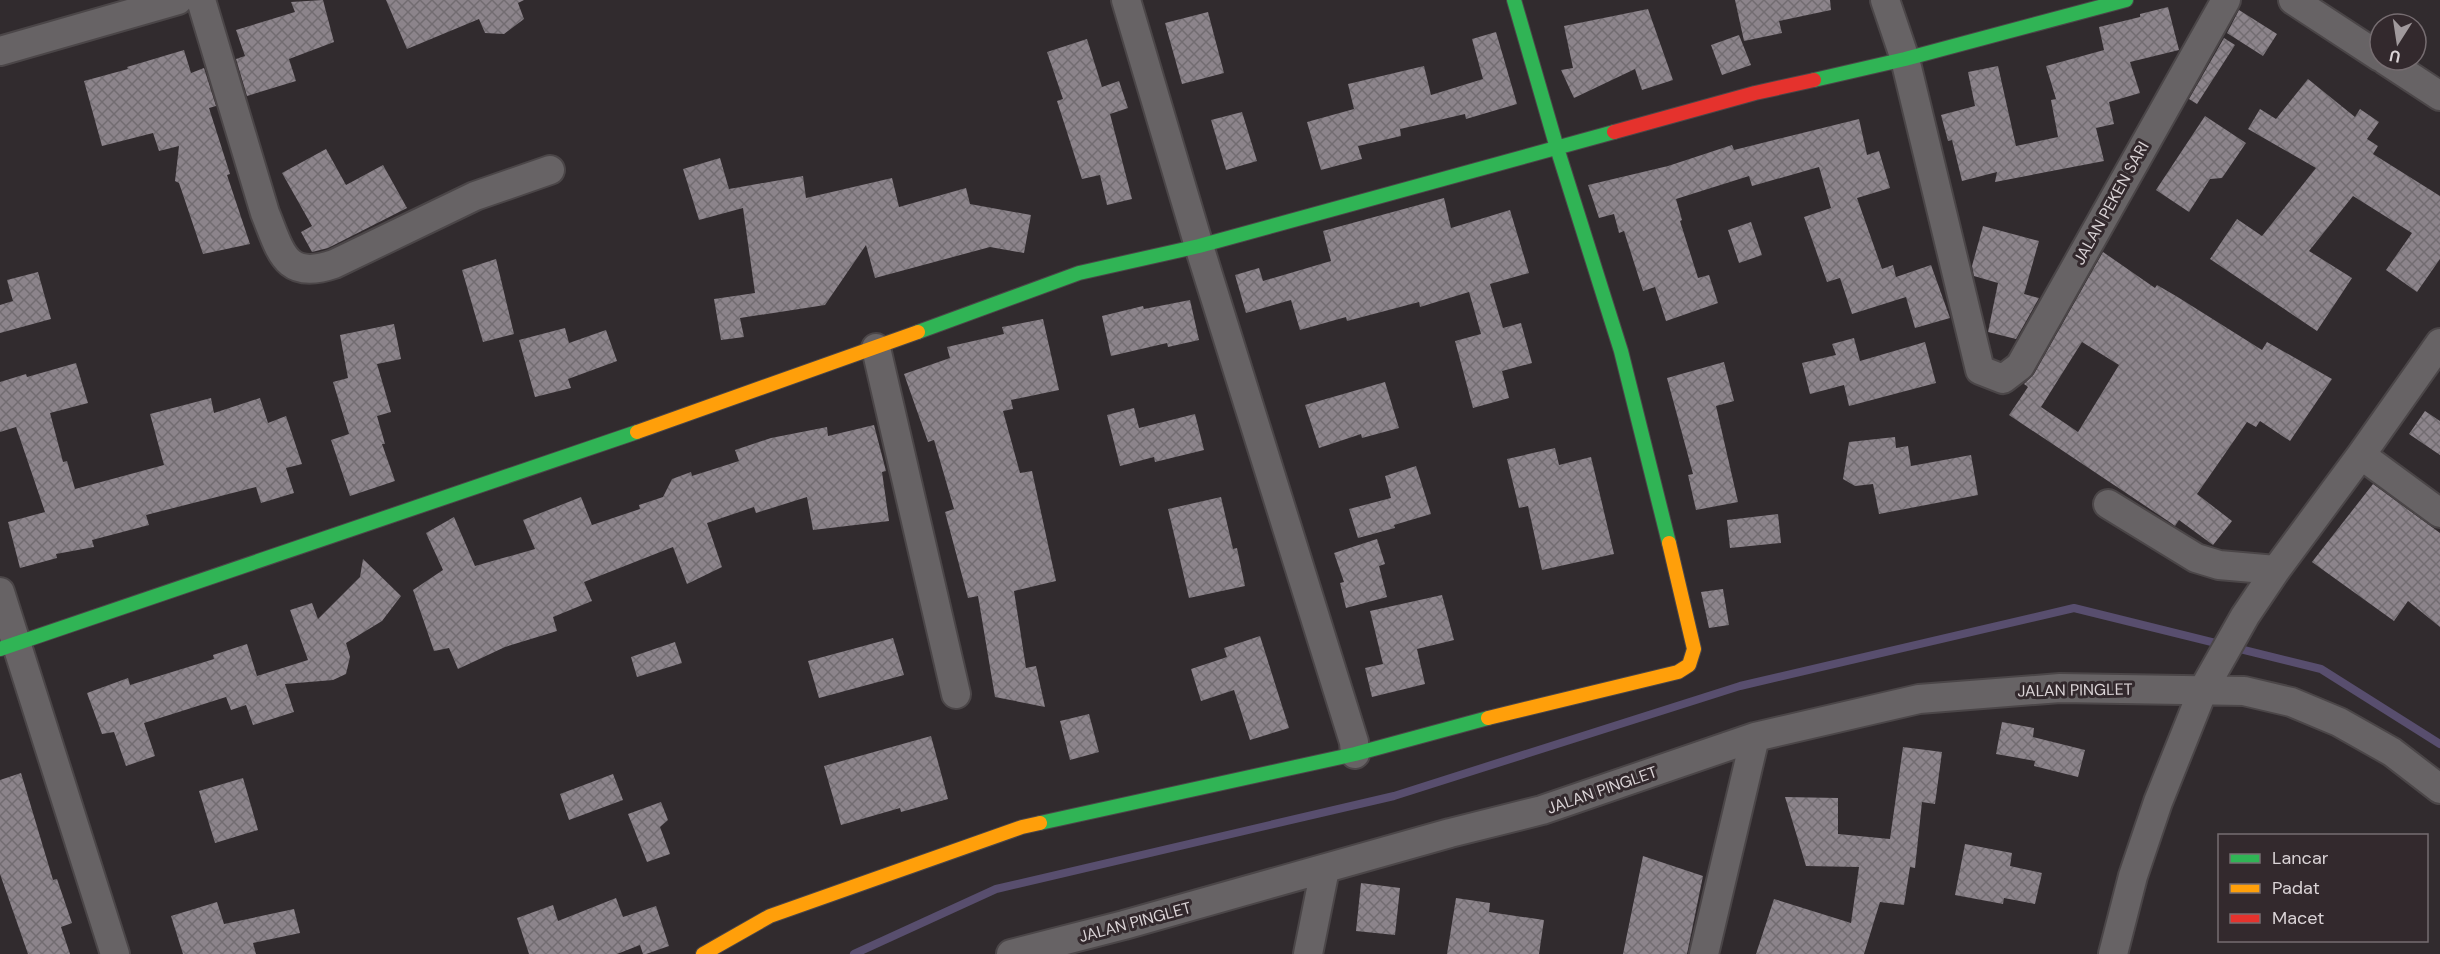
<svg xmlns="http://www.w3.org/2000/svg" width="2440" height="954" viewBox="0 0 2440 954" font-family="'DM Sans',sans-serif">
<defs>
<pattern id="building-cross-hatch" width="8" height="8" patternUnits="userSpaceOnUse" patternTransform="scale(1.5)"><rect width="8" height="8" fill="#8c848b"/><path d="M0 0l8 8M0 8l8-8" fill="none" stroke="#726c71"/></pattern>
</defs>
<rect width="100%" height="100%" fill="#312b2e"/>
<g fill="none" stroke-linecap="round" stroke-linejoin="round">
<path stroke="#584e6e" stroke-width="8" d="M854,954L996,889L1394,796L1740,686L2074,608L2321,669L2440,744"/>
</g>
<path fill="url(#building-cross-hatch)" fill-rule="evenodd" d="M323,0L334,42L289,59L296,81L247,96L236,59L245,56L236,30L295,12L291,2Z
M386,0H524L518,3L524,19L504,34L485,33L479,19L407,49Z
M1735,0H1830L1831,10L1779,21L1782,33L1744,41Z
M2168,7L2179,50L2130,62L2140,93L2109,102L2114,124L2096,128L2104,161L1995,182L1997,172L1962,181L1952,140L1948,141L1941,115L1975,106L1968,72L1998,66L2016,146L2058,137L2051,100L2056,99L2046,66L2104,50L2099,27L2140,17V14Z
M1648,9L1673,80L1642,90L1635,69L1574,98L1561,70L1573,68L1564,26Z
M2239,10L2277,34L2263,56L2227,33Z
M1208,12L1224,73L1182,84L1165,23Z
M1496,32L1517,104L1466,119L1465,114L1400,129L1401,136L1358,146L1362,159L1321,170L1307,122L1354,109L1348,84L1424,66L1431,95L1483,79L1472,39Z
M1739,35L1751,65L1722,75L1711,45Z
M2224,38L2235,45L2197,104L2189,99Z
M1087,39L1102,87L1119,81L1128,108L1110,114L1132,199L1107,205L1100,175L1082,179L1057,101L1063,99L1047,52Z
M184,50L191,73L204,68L216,106L209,108L230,174L227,175L250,244L203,254L179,183L175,181L179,146L159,151L153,133L102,146L84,81L128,69L127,67Z
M2308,79L2355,117L2360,109L2379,122L2367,139L2378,146L2373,154L2440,196V259L2417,292L2386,270L2412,233L2353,196L2309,251L2352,278L2317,331L2210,259L2237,219L2262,236L2316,168L2248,129L2260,109L2276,119Z
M1242,112L1257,161L1226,170L1211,120Z
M2205,116L2246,143L2222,178L2210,179L2189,212L2156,190Z
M1859,119L1867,155L1879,151L1890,188L1857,198L1882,269L1893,265L1896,277L1931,265L1950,318L1915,328L1906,297L1852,314L1840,278L1827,282L1804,217L1831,208L1819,167L1752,186L1749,176L1676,199L1682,220L1680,221L1698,278L1709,275L1718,303L1666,321L1655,287L1643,291L1624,231L1619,233L1614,214L1599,218L1588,185L1668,166L1732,145L1734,150Z
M326,149L346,185L383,165L407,208L328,248L312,252L301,232L312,226L282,173Z
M720,158L729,189L803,176L806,198L892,178L899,207L966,188L970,204L1031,215L1024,253L990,247L875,278L866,245L825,305L740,318L744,337L721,340L714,299L755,293L743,208L699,220L683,169Z
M1444,198L1451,228L1510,210L1529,273L1490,284L1503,328L1521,323L1532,363L1502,371L1509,398L1473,408L1455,341L1481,334L1469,292L1420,307L1419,302L1347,321L1346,317L1300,330L1291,300L1246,313L1235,275L1259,268L1263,281L1331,261L1323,231Z
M1751,222L1762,255L1739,263L1728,230Z
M1983,226L2039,241L2024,294L2039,298L2016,339L1988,332L1998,283L1974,276L1972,266Z
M2103,252L2155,288L2157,285L2176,296L2262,350L2267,342L2332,379L2290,441L2260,421L2256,427L2247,422L2197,494L2232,521L2213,545L2179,520L2175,526L2171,523L2009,415L2028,387L2024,384L2034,374ZM2082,342L2119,365L2078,432L2041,407Z
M496,259L514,334L483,342L462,270Z
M38,272L51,319L0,333V305L13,301L7,280Z
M1190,300L1199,340L1168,347L1167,343L1111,356L1102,316L1143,306L1144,309Z
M1043,319L1059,390L1011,400L1013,409L1003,411L1020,473L1032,471L1056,581L1014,591L1026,668L1036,666L1045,707L995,697L978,596L968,598L945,512L954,509L934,440L928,442L904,374L950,358L947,347L1004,334L1002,327Z
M394,324L401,359L377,364L391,412L377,416L385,444H382L395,481L350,496L331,440L349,434L333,382L348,378L340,335Z
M565,328L569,343L606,330L617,361L568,379L571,388L535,397L519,340Z
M1854,338L1860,361L1925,342L1936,383L1849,406L1844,385L1810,394L1802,363L1836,355L1832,344Z
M1724,362L1734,401L1716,406L1738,502L1696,510L1688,475L1693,474L1667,378Z
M76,363L88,403L50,413L63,462L67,461L75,489L164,465L150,414L211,398L214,413L260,398L268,423L286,416L302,464L286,468L294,493L261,503L256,487L146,515L149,525L92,540L94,547L56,554L57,558L20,568L8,522L45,512L16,427L0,432V382L26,374L27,377Z
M1385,382L1399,428L1362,438L1361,434L1319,448L1305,405Z
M1134,408L1139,428L1195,414L1204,450L1155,462L1154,457L1120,466L1107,415Z
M2425,411L2440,421V455L2409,434Z
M874,425L886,471L882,472L889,521L813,530L807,497L756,513L754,507L707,523L722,567L687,584L673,547L584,582L592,601L553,617L557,631L505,647L458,669L449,648L434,651L413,590L443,570L426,533L454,517L475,566L535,549L523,520L581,497L592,525L640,509L639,505L663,497L672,479L691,472L692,476L739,461L735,450L771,438L827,427L828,436Z
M1895,437L1896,448L1908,446L1911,466L1971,455L1978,495L1879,514L1873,484L1855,486L1843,479L1849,442Z
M1555,448L1559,465L1591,457L1614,554L1542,570L1528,506L1519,508L1507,459Z
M1416,466L1431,514L1394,525L1395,528L1358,538L1349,509L1391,498L1385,476Z
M2373,484L2440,533V627L2408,601L2394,621L2312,562Z
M1221,497L1233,549L1237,548L1245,586L1189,598L1168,509Z
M1778,514L1781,543L1730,548L1727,520Z
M1377,539L1385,564L1379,566L1387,597L1346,608L1340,583L1344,582L1334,553Z
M363,559L401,596L382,621L346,643L350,657L346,674L333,680L285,684L294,712L253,725L246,705L231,710L226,697L144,723L155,756L126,766L114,732L102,734L87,693L128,678L130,685L214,659L213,655L247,644L257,676L308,660L290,610L312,603L318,619L360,577Z
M1723,589L1729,625L1709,628L1701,592Z
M1442,595L1454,640L1417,649L1425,684L1372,697L1365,668L1383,664L1370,611Z
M1260,636L1289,728L1250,740L1234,690L1201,701L1191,669L1227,657L1224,648Z
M893,638L904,675L819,698L808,661Z
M675,642L682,663L637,677L631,657Z
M1089,714L1099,752L1070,760L1060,721Z
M2002,722L2034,728L2033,737L2085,750L2078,777L2034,766L2035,761L1996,754Z
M931,736L948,799L901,812L900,808L841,825L824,766Z
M1903,747L1942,752L1935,804L1922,802L1915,868L1910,867L1904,905L1880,902L1864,954H1756L1774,899L1851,923L1859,867L1806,866L1785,797L1838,798V834L1890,839Z
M21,773L53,880L57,879L72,923L61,927L70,954H28L0,874V780Z
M613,774L623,800L569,820L560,794Z
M243,778L258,830L215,843L199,791Z
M661,802L668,820L660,827L670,854L647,862L628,814Z
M1965,844L2012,853L2010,866L2042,873L2035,904L2004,898L2003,904L1955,895Z
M1643,856L1703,876L1687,954H1623Z
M1361,883L1400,888L1395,935L1356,931Z
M616,898L623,917L656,906L669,946L646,954H643L640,945L617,954H529L517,918L553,905L558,921Z
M1456,898L1490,903L1489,912L1544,920L1539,954H1447Z
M217,902L224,924L294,909L300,933L253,943L256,954H183L171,916Z"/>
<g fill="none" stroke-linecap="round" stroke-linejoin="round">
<g stroke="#4b4648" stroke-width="32">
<path id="street" d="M201,0L265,213C281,252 285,281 334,264L475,196L550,170
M1126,0L1199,246L1354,742L1355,754
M1885,0L1905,59L1980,370L2003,379L2020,366L2226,0
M2293,0L2380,57
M0,51L178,0
M2385,60L2440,96
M876,348L956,694
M2361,455L2440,513
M2108,504L2196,558L2219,565L2276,570
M0,592L115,954
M1011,954L1124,925L1450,833L1542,810L1755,737L1919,699L2060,688L2244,691L2291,702L2339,722L2392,752L2440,789
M1308,954L1325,869
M1704,954L1755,737
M2113,954L2133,876L2158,802L2203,690L2245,616L2276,570L2361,455L2440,343"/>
</g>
<g stroke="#4b4648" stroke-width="16">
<path id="fast" d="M1514,0L1557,148L1621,351L1669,543
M1814,80L1905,59L2126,0
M918,332L1079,273L1199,246L1614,132
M0,649L637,432
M1040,823L1355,754L1488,718"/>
</g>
<g stroke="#4b4648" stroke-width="16">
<path id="slow" d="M637,432L918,332
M1488,718L1678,672L1689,665L1694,649L1669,543
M703,954L770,916L1022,827L1040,823"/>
</g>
<g stroke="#4b4648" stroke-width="16">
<path id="jam" d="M1614,132L1755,93L1814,80"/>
</g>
<use href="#street" stroke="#676365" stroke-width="28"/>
<use href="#fast" stroke="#30b455" stroke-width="14"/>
<use href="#slow" stroke="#ff9f0a" stroke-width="14"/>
<use href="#jam" stroke="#e5322d" stroke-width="14"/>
</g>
<g text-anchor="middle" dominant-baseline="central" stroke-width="6" stroke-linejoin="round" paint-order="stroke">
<g font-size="16" fill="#dbd4d7" stroke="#33292d">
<text transform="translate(2111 203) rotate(-61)">JALAN PEKEN SARI</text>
<text transform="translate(2075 690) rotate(-1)">JALAN PINGLET</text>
<text transform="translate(1602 790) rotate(-19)">JALAN PINGLET</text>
<text transform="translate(1135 922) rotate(-15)">JALAN PINGLET</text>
</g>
</g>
<rect x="2218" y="834" width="210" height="108" fill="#33292d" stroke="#766d71" stroke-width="1.5"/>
<rect x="2230" y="854" width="30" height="9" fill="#30b455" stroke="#766d71" stroke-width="1.5"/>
<text x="2272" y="864" font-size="18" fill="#dbd4d7">Lancar</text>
<rect x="2230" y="884" width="30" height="9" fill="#ff9f0a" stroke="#766d71" stroke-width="1.5"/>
<text x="2272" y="894" font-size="18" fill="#dbd4d7">Padat</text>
<rect x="2230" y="914" width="30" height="9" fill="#e5322d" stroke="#766d71" stroke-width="1.5"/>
<text x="2272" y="924" font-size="18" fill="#dbd4d7">Macet</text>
<g transform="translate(2398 42) rotate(192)"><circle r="28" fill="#33292d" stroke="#766d71" stroke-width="1.5"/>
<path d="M0-4.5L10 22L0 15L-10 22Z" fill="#a0999c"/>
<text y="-9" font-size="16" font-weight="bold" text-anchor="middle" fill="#dbd4d7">U</text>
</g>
</svg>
